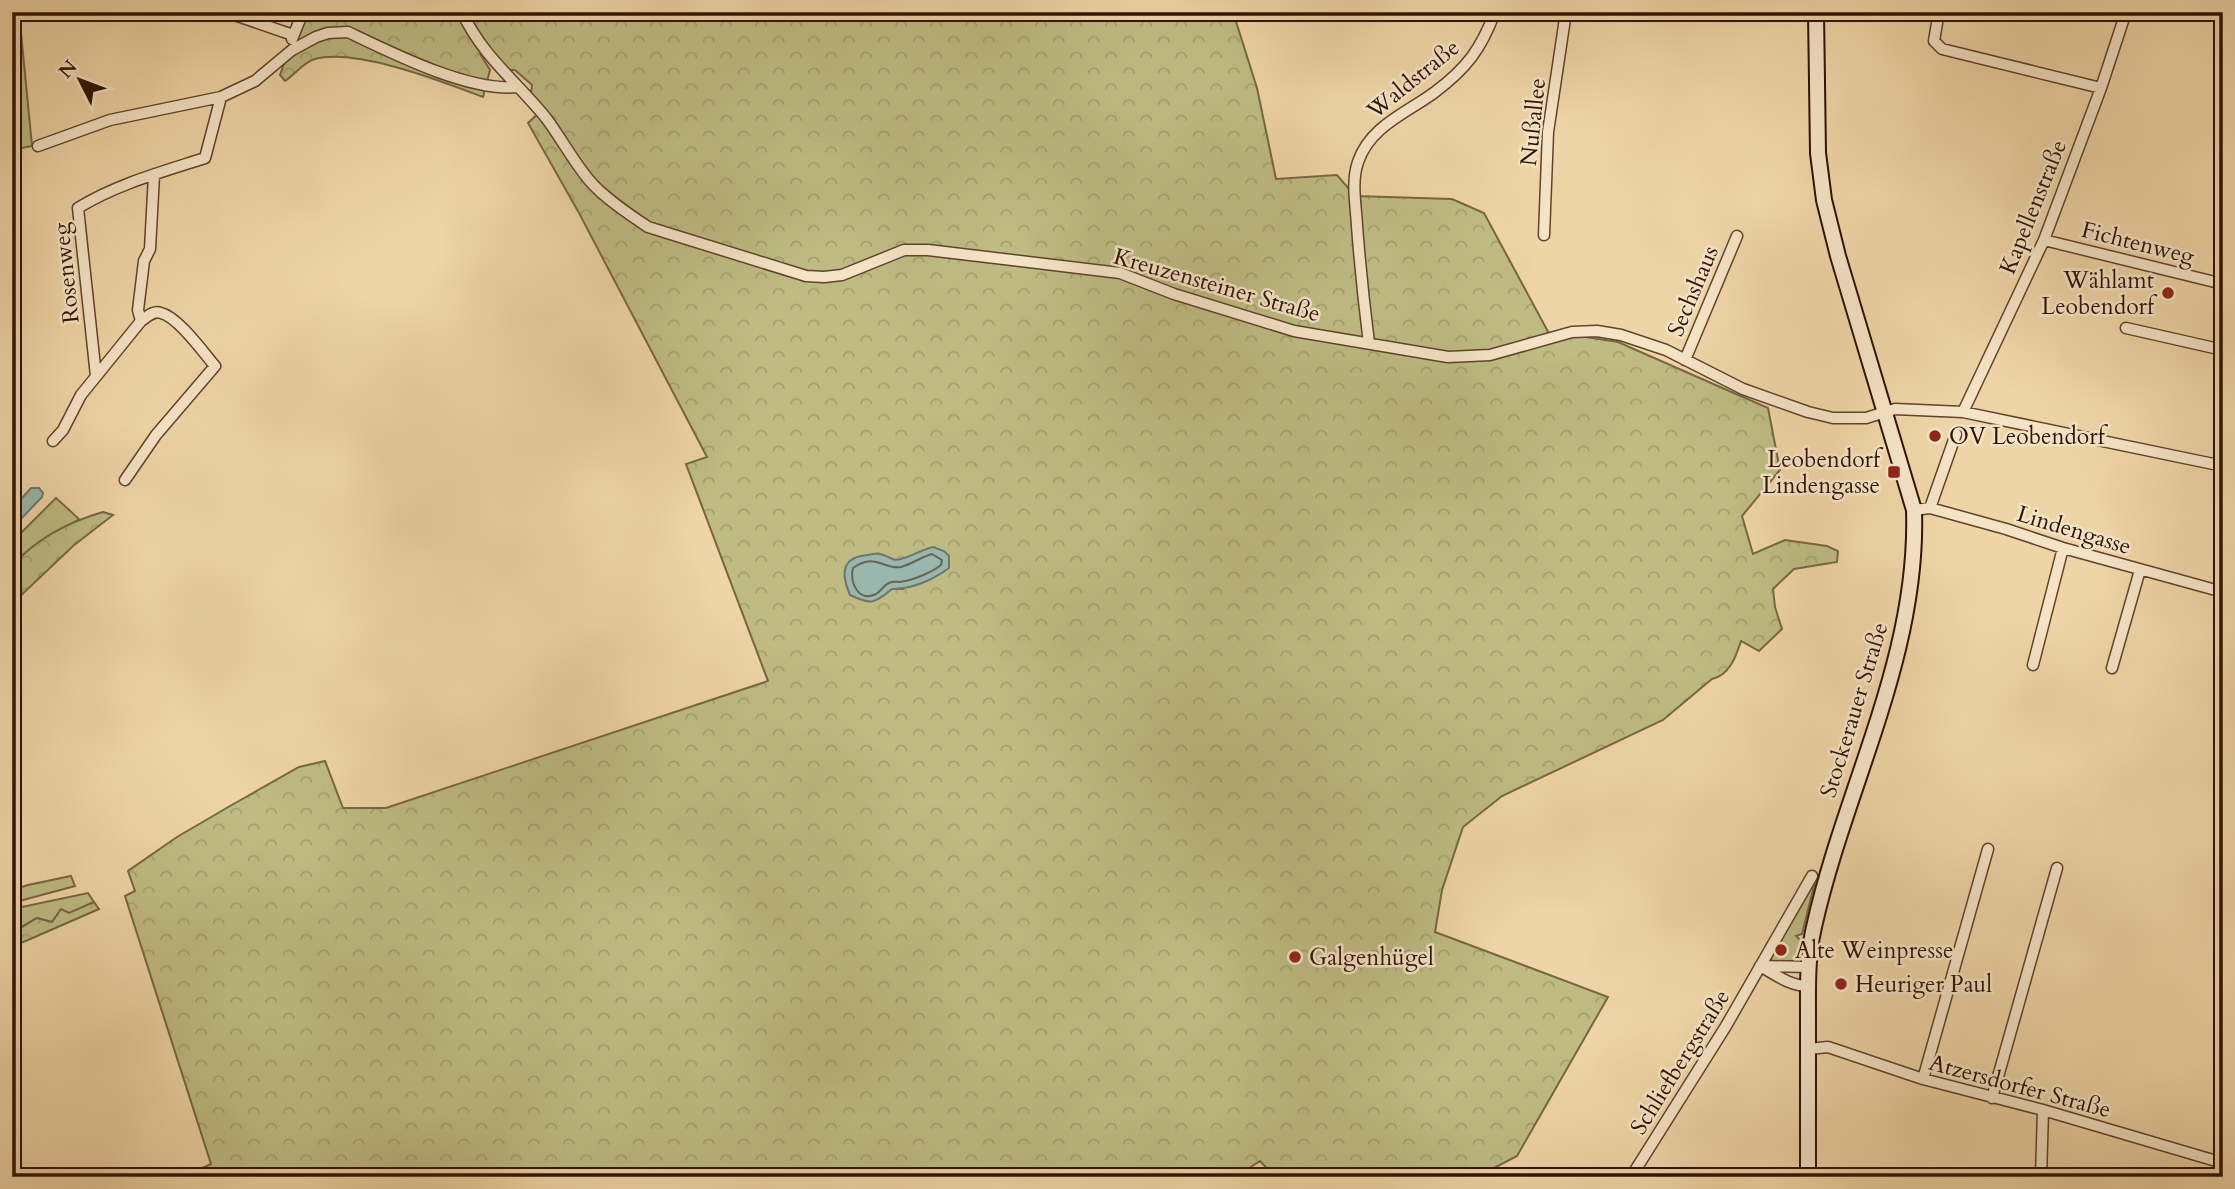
<svg xmlns="http://www.w3.org/2000/svg" width="2235" height="1189" viewBox="0 0 2235 1189" font-family="Cardo,serif">
<defs>
<pattern id="forest-crowns" width="20" height="18" patternUnits="userSpaceOnUse" patternTransform="scale(1.75)"><rect width="20" height="18" fill="#bebb83"/><path d="M2 6a3 3 0 1 1 6 0M12 15a3 3 0 1 1 6 0" fill="none" stroke="#a4a06f"/></pattern>
</defs>
<rect width="100%" height="100%" fill="#eed4a6"/>
<filter id="stains"><feTurbulence type="fractalNoise" baseFrequency=".00286" numOctaves="4"/><feColorMatrix values="0 0 0 0 .2 0 0 0 0 .09 0 0 0 0 .02 0 0 0 .5 -.17"/></filter>
<radialGradient id="worn" r=".72"><stop offset=".6" stop-color="#630" stop-opacity="0"/><stop offset="1" stop-color="#630" stop-opacity=".3"/></radialGradient>
<path fill="#bebb83" stroke="#766742" stroke-width="2" d="M12,12H19L32,146L12,150Z
M56,498L79,519L21,556L12,566V530L19,535Z
M71,876L75,886L12,903V890L28,885Z
M1815,882L1802,934L1796,936L1801,941L1799,952L1794,961H1771V957Z
M88,893L94,902L52,922L37,918L16,930L12,927V909Z"/>
<path fill="url(#forest-crowns)" stroke="#766742" stroke-width="2" fill-rule="evenodd" d="M309,12H1233L1257,88L1276,179L1337,175L1355,196L1452,199L1484,213L1553,341L1579,336L1618,342L1768,408L1780,470L1742,516L1753,554L1785,540L1827,546L1838,551L1837,562L1794,569L1773,589L1775,607L1782,629L1759,651L1741,641C1736,656 1730,675 1712,679L1663,720L1502,796L1463,827L1442,890L1435,932L1608,997L1517,1156L1477,1177H1275L1260,1161L1240,1174L1242,1177H183L211,1164L125,896L135,891L128,871L177,837L230,806L299,767L325,761L343,808H386L768,681L686,464L707,457L579,213L528,123L544,108L531,94L532,85L515,70H508L487,47L480,54L490,70L483,97C443,82 357,48 315,59C305,61 294,75 285,81L280,75L292,41ZM879,554L893,560H900L903,589H892Z
M103,512L113,515L73,546L12,604V566C37,538 68,522 103,512Z
M94,902L99,909L12,947V927L17,930L37,918L52,922L61,909L69,913Z"/>
<path fill="#9ab7ad" stroke="#6f7568" stroke-width="2" d="M31,488H39L43,493L42,497L20,520L13,515V508Z
M933,547L944,551L949,556V568C933,580 912,589 892,589C874,604 871,605 850,595C841,574 841,557 868,555C872,554 876,553 880,554C888,555 892,562 901,559C912,556 921,550 933,547Z"/>
<g fill="none" stroke-linecap="round" stroke-linejoin="round">
<path stroke="#646556" stroke-width="2" d="M932,554L942,560L941,565C931,573 913,580 900,582C896,582 893,581 889,583C884,585 881,591 876,594C858,603 849,581 853,568C876,552 883,570 901,567C912,564 921,557 932,554Z"/>
<g stroke="#5f432a" stroke-width="13">
<path id="street" d="M226,12L293,35
M462,12C482,56 517,82 546,118C561,138 573,161 589,180C603,197 630,215 648,227L806,276L824,277L842,275L904,250H928L1120,273L1174,294L1294,331L1448,357L1490,355L1572,332L1597,331L1621,335L1666,350L1743,389L1808,412L1833,418H1866L1895,409L1963,412L2223,466
M1938,17L1934,41L1942,49L2101,88
M292,39L303,12
M38,146L110,120L221,97L255,81L292,50L316,37L328,33L348,32C392,53 469,92 517,87
M1544,235L1548,132L1566,12
M2044,240L2223,284
M141,321L138,310L144,261L150,249L154,175
M2126,328L2223,350
M1369,343C1364,304 1360,265 1357,226C1356,205 1351,182 1358,162C1370,126 1407,113 1435,92C1467,68 1481,49 1495,12
M1685,360L1737,236
M96,376L78,208C117,184 162,172 205,158L221,97
M1963,412L2044,240L2101,88L2126,12
M53,441L63,430L81,395L141,321C147,317 153,310 161,313C178,317 203,352 215,366L156,435L125,480
M1930,508L1956,434
M1914,510L1930,508L2006,529L2063,548L2223,592
M2033,665L2063,548
M2112,668L2140,570
M1760,966C1776,975 1790,986 1808,986
M1763,966L1808,967
M1808,1049L1828,1047L1923,1079L2043,1110L2223,1163
M1923,1079L1988,849
M1992,1098L2057,868
M1631,1177L1726,1026L1812,876
M2041,1177L2043,1110"/>
</g>
<g stroke="#2f1300" stroke-width="18">
<path id="secondary" d="M1808,1177C1808,1124 1808,1070 1808,1017C1808,987 1807,957 1814,927C1845,787 1919,657 1914,510L1838,256L1824,200L1818,153L1816,12"/>
</g>
<use href="#street" stroke="#f4e3c5" stroke-width="10"/>
<use href="#secondary" stroke="#f4e3c5" stroke-width="14"/>
</g>
<g fill="#8f2418" stroke="#f4e3c5" stroke-width="2.5">
<circle cx="2168" cy="293" r="7"/>
<circle cx="1935" cy="436" r="7"/>
<rect x="1887" y="465" width="14" height="14" rx="3.5"/>
<circle cx="1781" cy="950" r="7"/>
<circle cx="1295" cy="957" r="7"/>
<circle cx="1841" cy="984" r="7"/>
</g>
<g text-anchor="middle" dominant-baseline="central" stroke-width="5" stroke-linejoin="round" paint-order="stroke">
<g font-size="23" fill="#2f1300" stroke="#f4e3c5">
<text transform="translate(1413 79) rotate(-39)">Waldstraße</text>
<text transform="translate(1533 122) rotate(-84)">Nußallee</text>
<text transform="translate(2033 207) rotate(-68)">Kapellenstraße</text>
<text transform="translate(2138 243) rotate(14)">Fichtenweg</text>
<text transform="translate(66 273) rotate(-96)">Rosenweg</text>
<text transform="translate(1217 285) rotate(16)">Kreuzensteiner Straße</text>
<text transform="translate(1693 291) rotate(-67)">Sechshaus</text>
<text transform="translate(2074 530) rotate(17)">Lindengasse</text>
<text transform="translate(1854 710) rotate(-73)">Stockerauer Straße</text>
<text transform="translate(1680 1062) rotate(-58)">Schliefbergstraße</text>
<text transform="translate(2020 1086) rotate(15)">Atzersdorfer Straße</text>
</g>
<g font-size="23" fill="#2f1300" stroke="#f4e3c5" text-anchor="start">
<text x="2154" y="280" text-anchor="end">Wählamt<tspan x="2154" dy="26">Leobendorf</tspan></text>
<text x="1949" y="436">OV Leobendorf</text>
<text x="1880" y="459" text-anchor="end">Leobendorf<tspan x="1880" dy="26">Lindengasse</tspan></text>
<text x="1795" y="950">Alte Weinpresse</text>
<text x="1309" y="957">Galgenhügel</text>
<text x="1855" y="984">Heuriger Paul</text>
</g>
</g>
<rect width="2235" height="1189" fill="none" stroke="#eed4a6" stroke-width="42"/>
<rect x="14" y="14" width="2207" height="1161" fill="none" stroke="#2f1300" stroke-width="3.5"/>
<rect x="21" y="21" width="2193" height="1147" fill="none" stroke="#2f1300" stroke-width="2"/>
<g transform="translate(80 80) rotate(312)" stroke="#f4e3c5" stroke-width="5" paint-order="stroke">
<path d="M0-5L12 26L0 18L-12 26Z" fill="#2f1300"/>
<text y="-10" font-size="19" font-weight="bold" text-anchor="middle" fill="#2f1300">N</text>
</g>
<rect width="100%" height="100%" filter="url(#stains)"/>
<rect width="100%" height="100%" fill="url(#worn)"/>
</svg>
